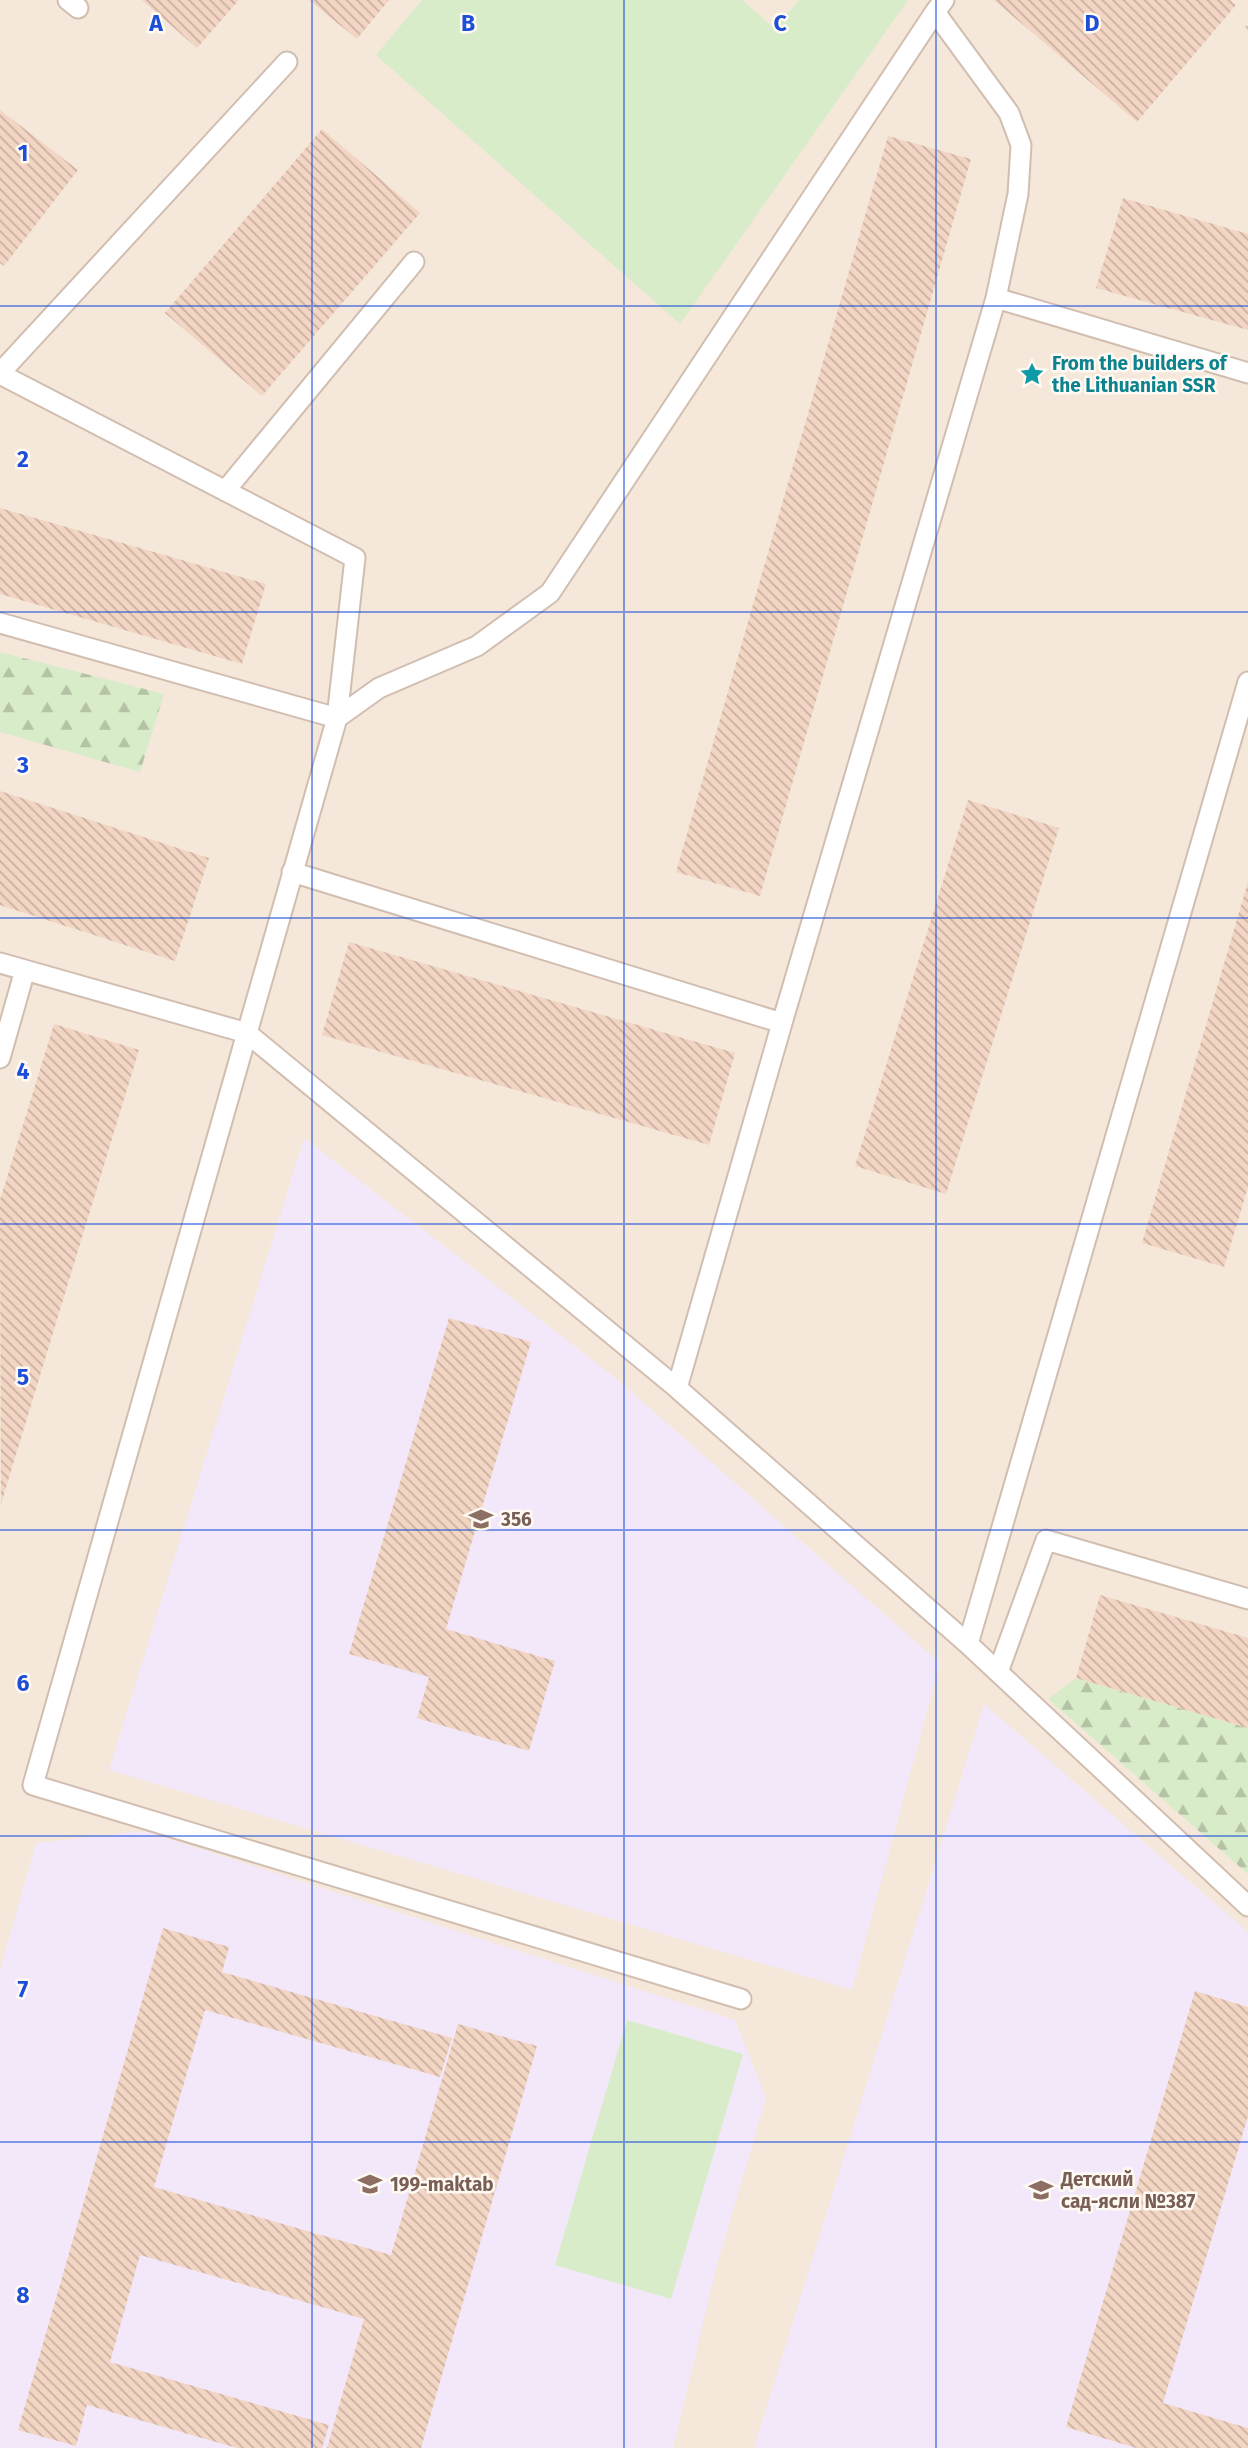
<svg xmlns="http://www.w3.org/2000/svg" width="1248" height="2448" viewBox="0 0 1248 2448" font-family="'Fira Sans',sans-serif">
<defs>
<pattern id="forest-firs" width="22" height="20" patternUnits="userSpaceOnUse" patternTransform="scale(1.75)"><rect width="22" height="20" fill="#d8ecc9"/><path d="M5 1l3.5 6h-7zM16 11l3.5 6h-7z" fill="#b4c2a5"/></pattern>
<pattern id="building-back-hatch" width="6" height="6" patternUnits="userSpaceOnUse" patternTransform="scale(1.75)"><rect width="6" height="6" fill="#f3d5c3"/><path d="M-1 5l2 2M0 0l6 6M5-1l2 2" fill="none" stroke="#cab0a1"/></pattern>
</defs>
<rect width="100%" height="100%" fill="#fdf6ec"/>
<path fill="#f5e8da" d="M0,0H1248V2448H0Z"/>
<path fill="#f3e8fa" d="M304,1138L612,1375L940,1663L852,1990L109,1770Z
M984,1704L1248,1932V2448H754Z
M144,1831L735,2020L766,2098L716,2269L673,2448H0V1970L36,1843Z"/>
<path fill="#d8ecc9" d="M422,0H742L774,28L799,0H908L680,324L376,55Z
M627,2020L743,2054L671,2299L555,2265Z"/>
<path fill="url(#forest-firs)" d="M0,652L164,694L140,772L0,732Z
M1076,1678L1248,1728V1874L1048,1699Z"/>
<path fill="url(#building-back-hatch)" d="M142,0H239L197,48Z
M309,0H389L357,39Z
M994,0H1230L1236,5L1137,122Z
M0,110L78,170L4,266L0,263Z
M322,129L420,213L262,396L165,313Z
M888,136L971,159L760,896L676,872Z
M1123,198L1248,234V330L1096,288Z
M0,508L266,584L242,664L0,594Z
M0,791L209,858L175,961L0,905Z
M968,800L1059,828L946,1194L855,1166Z
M1248,882V1187L1224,1267L1142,1243Z
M349,942L735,1053L709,1145L322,1035Z
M54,1024L139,1050L1,1504L0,1200Z
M449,1318L531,1342L446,1629L555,1661L529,1751L417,1718L429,1677L349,1654Z
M1100,1595L1248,1638V1728L1076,1678Z
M163,1928L229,1947L222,1972L452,2038L440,2077L205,2010L154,2187L391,2255L458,2024L537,2046L421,2448H327L364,2319L140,2255L110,2362L329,2425L322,2448H237L87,2405L76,2446L18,2430Z
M1195,1991L1248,2007V2116L1163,2403L1248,2428V2448H1136L1066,2427Z"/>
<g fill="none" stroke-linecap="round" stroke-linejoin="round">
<g stroke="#d1beb0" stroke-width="23">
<path id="service" d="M68,0L78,8
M996,298L1248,373
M0,373L287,62
M0,374L355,558L337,718L247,1033L0,963
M225,491L414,262
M0,623L337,718L379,688L477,646L550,593L935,12
M292,872L782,1023
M0,1058L25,970
M677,1388L782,1023L996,298L1018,194L1021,145L1009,113L935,12L944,0
M968,1644L1248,682
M998,1672L1046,1540L1248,1599
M741,1999L33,1785L247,1033L677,1388L968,1644L1248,1906"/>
</g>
<path stroke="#d9b8a5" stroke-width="4.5" stroke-dasharray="2 5" stroke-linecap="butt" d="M1248,27L1246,29L1248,31"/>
<use href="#service" stroke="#fff" stroke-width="19"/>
</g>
<path fill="none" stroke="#1d4ed8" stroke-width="2" stroke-opacity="0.55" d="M312,0V2448M624,0V2448M936,0V2448M0,306H1248M0,612H1248M0,918H1248M0,1224H1248M0,1530H1248M0,1836H1248M0,2142H1248"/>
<defs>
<g id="sight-bare" transform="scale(1.89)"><path d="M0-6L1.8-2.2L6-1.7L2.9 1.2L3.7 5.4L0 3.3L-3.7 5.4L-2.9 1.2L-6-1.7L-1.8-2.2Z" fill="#0f9aa8" stroke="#fffaf3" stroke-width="2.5" paint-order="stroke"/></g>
<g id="school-bare" transform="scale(1.89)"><path d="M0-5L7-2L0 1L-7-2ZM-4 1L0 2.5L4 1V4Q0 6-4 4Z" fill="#8d6e63" stroke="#fffaf3" stroke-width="2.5" paint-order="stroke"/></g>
</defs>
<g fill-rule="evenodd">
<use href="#sight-bare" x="1032" y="374"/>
<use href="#school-bare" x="481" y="1519"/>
<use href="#school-bare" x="370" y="2184"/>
<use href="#school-bare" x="1041" y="2190"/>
</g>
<g text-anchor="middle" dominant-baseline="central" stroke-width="5" stroke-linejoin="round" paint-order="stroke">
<g font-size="19" font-weight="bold" fill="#0d838f" stroke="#fffaf3" text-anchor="start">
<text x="1052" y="363">From the builders of<tspan x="1052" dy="22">the Lithuanian SSR</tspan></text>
</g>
<g font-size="19" font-weight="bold" fill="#785e54" stroke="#fffaf3" text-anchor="start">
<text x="501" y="1519">356</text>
<text x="1061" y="2179">Детский<tspan x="1061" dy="22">сад-ясли №387</tspan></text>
<text x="390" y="2184">199-maktab</text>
</g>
</g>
<g font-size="23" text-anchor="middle" font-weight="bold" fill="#1d4ed8" stroke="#fffaf3" stroke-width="5" stroke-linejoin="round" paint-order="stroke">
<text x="156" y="31">A</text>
<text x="468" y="31">B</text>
<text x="780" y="31">C</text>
<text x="1092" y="31">D</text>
<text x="23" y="161">1</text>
<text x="23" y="467">2</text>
<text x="23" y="773">3</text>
<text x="23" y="1079">4</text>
<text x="23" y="1385">5</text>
<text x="23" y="1691">6</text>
<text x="23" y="1997">7</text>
<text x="23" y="2303">8</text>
</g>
</svg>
